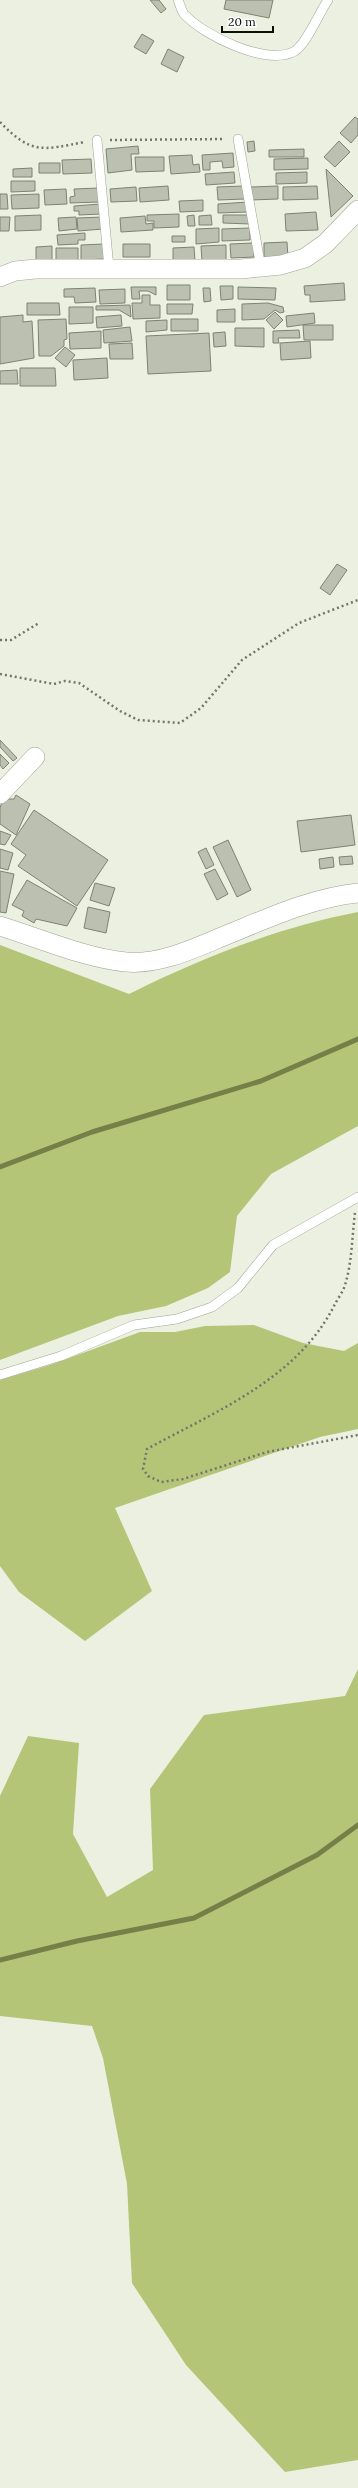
<svg xmlns="http://www.w3.org/2000/svg" width="358" height="2488" viewBox="0 0 358 2488" font-family="Lora,serif">
<rect width="100%" height="100%" fill="#ecf0e0"/>
<path fill="#b4c577" d="M358,912V1126L271,1174L237,1216L230,1272L208,1288L166,1306L118,1316L0,1360V945L129,994C201,958 279,927 358,912Z
M254,1325L303,1343L344,1351L358,1343V1429L320,1437L115,1508L152,1591L85,1641L19,1592L0,1566V1380L50,1365L140,1332H175L205,1326Z
M358,1669V2460L285,2472L186,2365L132,2283L127,2184L103,2058L92,2026L0,2016V1796L28,1736L79,1743L73,1834L107,1897L153,1870L150,1789L204,1715L345,1696Z"/>
<g fill="none" stroke-linecap="round" stroke-linejoin="round">
<path stroke="#748048" stroke-width="5" d="M0,1167L92,1132L261,1081L358,1039
M0,1960L77,1941L194,1918L317,1855L358,1825"/>
</g>
<path fill="#bcc0b0" stroke="#7e8273" d="M150,0H159L166,9L161,13Z
M226,0H273L269,18L224,9Z
M142,34L154,41L146,54L134,47Z
M168,49L184,57L177,72L161,64Z
M355,117L358,119V135L351,143L340,133Z
M254,141L255,151L248,152L247,142Z
M339,141L350,152L335,167L324,157Z
M138,146L139,154H131L132,170L108,173L106,149Z
M304,149V157H269V150Z
M233,153L234,167L223,168L222,161L210,162V170H203L202,155Z
M192,155L193,165L199,164L200,172L171,174L169,156Z
M135,157H164V171L136,172Z
M308,158V169L274,170V159Z
M91,159L92,173L63,174L62,160Z
M39,163H60V173H39Z
M32,168V177H13V169Z
M326,169L353,196L331,217Z
M234,172L235,183L206,185L205,174Z
M307,172V183L276,184V173Z
M11,181H35V191L11,192Z
M168,186L169,200L140,202L139,188Z
M244,186L245,199L218,200L217,187Z
M278,186V199L251,200V187Z
M317,186L318,199L283,200V187Z
M136,187L137,201L111,202L110,189Z
M99,188L100,202L70,203V197L75,196L74,189Z
M66,189L67,204L45,205L44,190Z
M0,194H7L8,209H0Z
M39,194V208L12,209L11,195Z
M203,200V211L180,212L179,201Z
M248,202V212L218,213V204Z
M100,204L101,214L79,215V211H74V206Z
M316,212L318,230L286,231L285,214Z
M179,214V227L154,228V221H147V215Z
M41,215V230L15,231V216Z
M194,215L195,226H188L187,216Z
M211,215L212,225H199V216Z
M223,215H250V224L223,223Z
M145,216L146,224L153,223V230L121,232L120,218Z
M0,217H10L9,231H0Z
M76,217L77,229L59,231L58,218Z
M103,217V229L78,231L77,218Z
M219,228V242L196,244V229Z
M250,228V240L222,241V229Z
M85,233V240H78V244L58,245L57,235Z
M172,236H185V242H172Z
M287,242L288,258L264,259V243Z
M253,243L254,257L231,258L230,244Z
M104,244L105,259L81,260V245Z
M123,244H150V257H123Z
M226,245V260L202,261L201,246Z
M52,246V261H36V247Z
M194,247L195,261L173,262V248Z
M56,248H78V261H56Z
M344,283L345,300L310,302V295H305L304,286Z
M167,285H190V300H167Z
M220,286H233V299L221,300Z
M131,287H156V295L148,291H139L140,299H132Z
M238,287L276,288L275,300L238,299Z
M95,288L96,302L75,303L74,297H64V289Z
M203,288H210L211,301L204,302Z
M125,289V303L100,304L99,290Z
M142,295H150V305H160V318L133,319L132,303H142Z
M27,303H59L60,315H27Z
M268,303L283,307L284,312L280,313L275,310L264,319L242,320V304Z
M167,304H193L192,314H167Z
M130,305L131,317L119,310H96V306Z
M69,307H93V323L69,324Z
M235,309V322H217V310Z
M275,312L283,320L274,329L266,320Z
M314,313L315,323L287,327L286,316Z
M23,315V322L32,321L34,358L0,364V317Z
M121,315L122,326L97,328L96,317Z
M66,319L67,339L64,340V346L51,356H39L38,320Z
M171,319H198V331H171Z
M167,320V330L146,332V321Z
M303,325H333V340H304Z
M130,327L132,341L104,343L103,330Z
M235,328H264V347L235,346Z
M299,330L300,338H278L279,343H273V331Z
M101,331V348L70,349L69,333Z
M225,332L226,346L214,347L213,333Z
M209,333L211,371L148,374L146,336Z
M310,341L311,358L281,360L280,343Z
M132,343L133,359H110L109,344Z
M65,347L75,355L66,367L55,358Z
M107,358L108,378L74,380L73,360Z
M20,368H55L56,386H20Z
M17,370L18,384H0V371Z
M337,564L347,570L330,595L320,588Z
M0,740L17,758L13,761L0,747Z
M0,754L9,763L3,769L0,765Z
M16,795L30,804L16,835L0,824V808L3,799H14Z
M34,810L108,860L77,906L18,866L26,855L11,844Z
M351,815L355,845L301,852L297,821Z
M0,831L11,835L5,845L0,844Z
M228,840L251,890L237,897L213,847Z
M206,848L214,865L206,869L198,852Z
M0,849L13,853L8,870L0,868Z
M352,856L353,864L340,865L339,857Z
M333,857L334,867L320,869L319,859Z
M215,869L228,894L217,900L204,874Z
M0,871L14,874L6,913L0,912Z
M27,880L77,908L67,926L36,919L34,923L22,916L24,911L12,905Z
M95,883L115,888L109,906L90,900Z
M88,907L110,912L106,933L84,928Z"/>
<g fill="none" stroke-linecap="round" stroke-linejoin="round">
<g stroke="#9fa393" stroke-width="10">
<path id="lane" d="M178,0C180,4 181,10 184,14C203,35 267,67 295,51C307,43 319,13 328,0
M238,139L261,268
M97,140L109,268
M0,1375L61,1356L134,1325L177,1319L212,1307L238,1288L273,1245L358,1197"/>
</g>
<g stroke="#9fa393" stroke-width="20">
<path id="street" d="M0,277L15,271L36,269H241L281,265L305,258L325,244L358,210
M0,794L35,757
M0,926C39,938 85,958 126,962C157,965 191,950 219,938C264,920 310,898 358,893"/>
</g>
<path stroke="#73756b" stroke-width="2.5" stroke-dasharray="2 3" stroke-linecap="butt" d="M0,122C32,155 42,150 85,142
M110,140L225,139
M0,640H11L39,623
M0,674L54,684L65,681L79,683L120,711L138,720L180,723L201,708L242,660L299,623L358,600
M355,1213C352,1236 352,1263 345,1285C343,1292 338,1298 335,1304C298,1379 216,1411 147,1449L143,1469L148,1476L161,1482L183,1479L267,1452L358,1435"/>
<use href="#lane" stroke="#fff" stroke-width="9"/>
<use href="#street" stroke="#fff" stroke-width="19"/>
</g>
<path d="M222 26v6h51v-6" fill="none" stroke="#0c0e08" stroke-width="2"/>
<text x="228" y="26" font-size="12" fill="#0c0e08" stroke="#ffffff" stroke-width="3" paint-order="stroke">20 m</text>
</svg>
